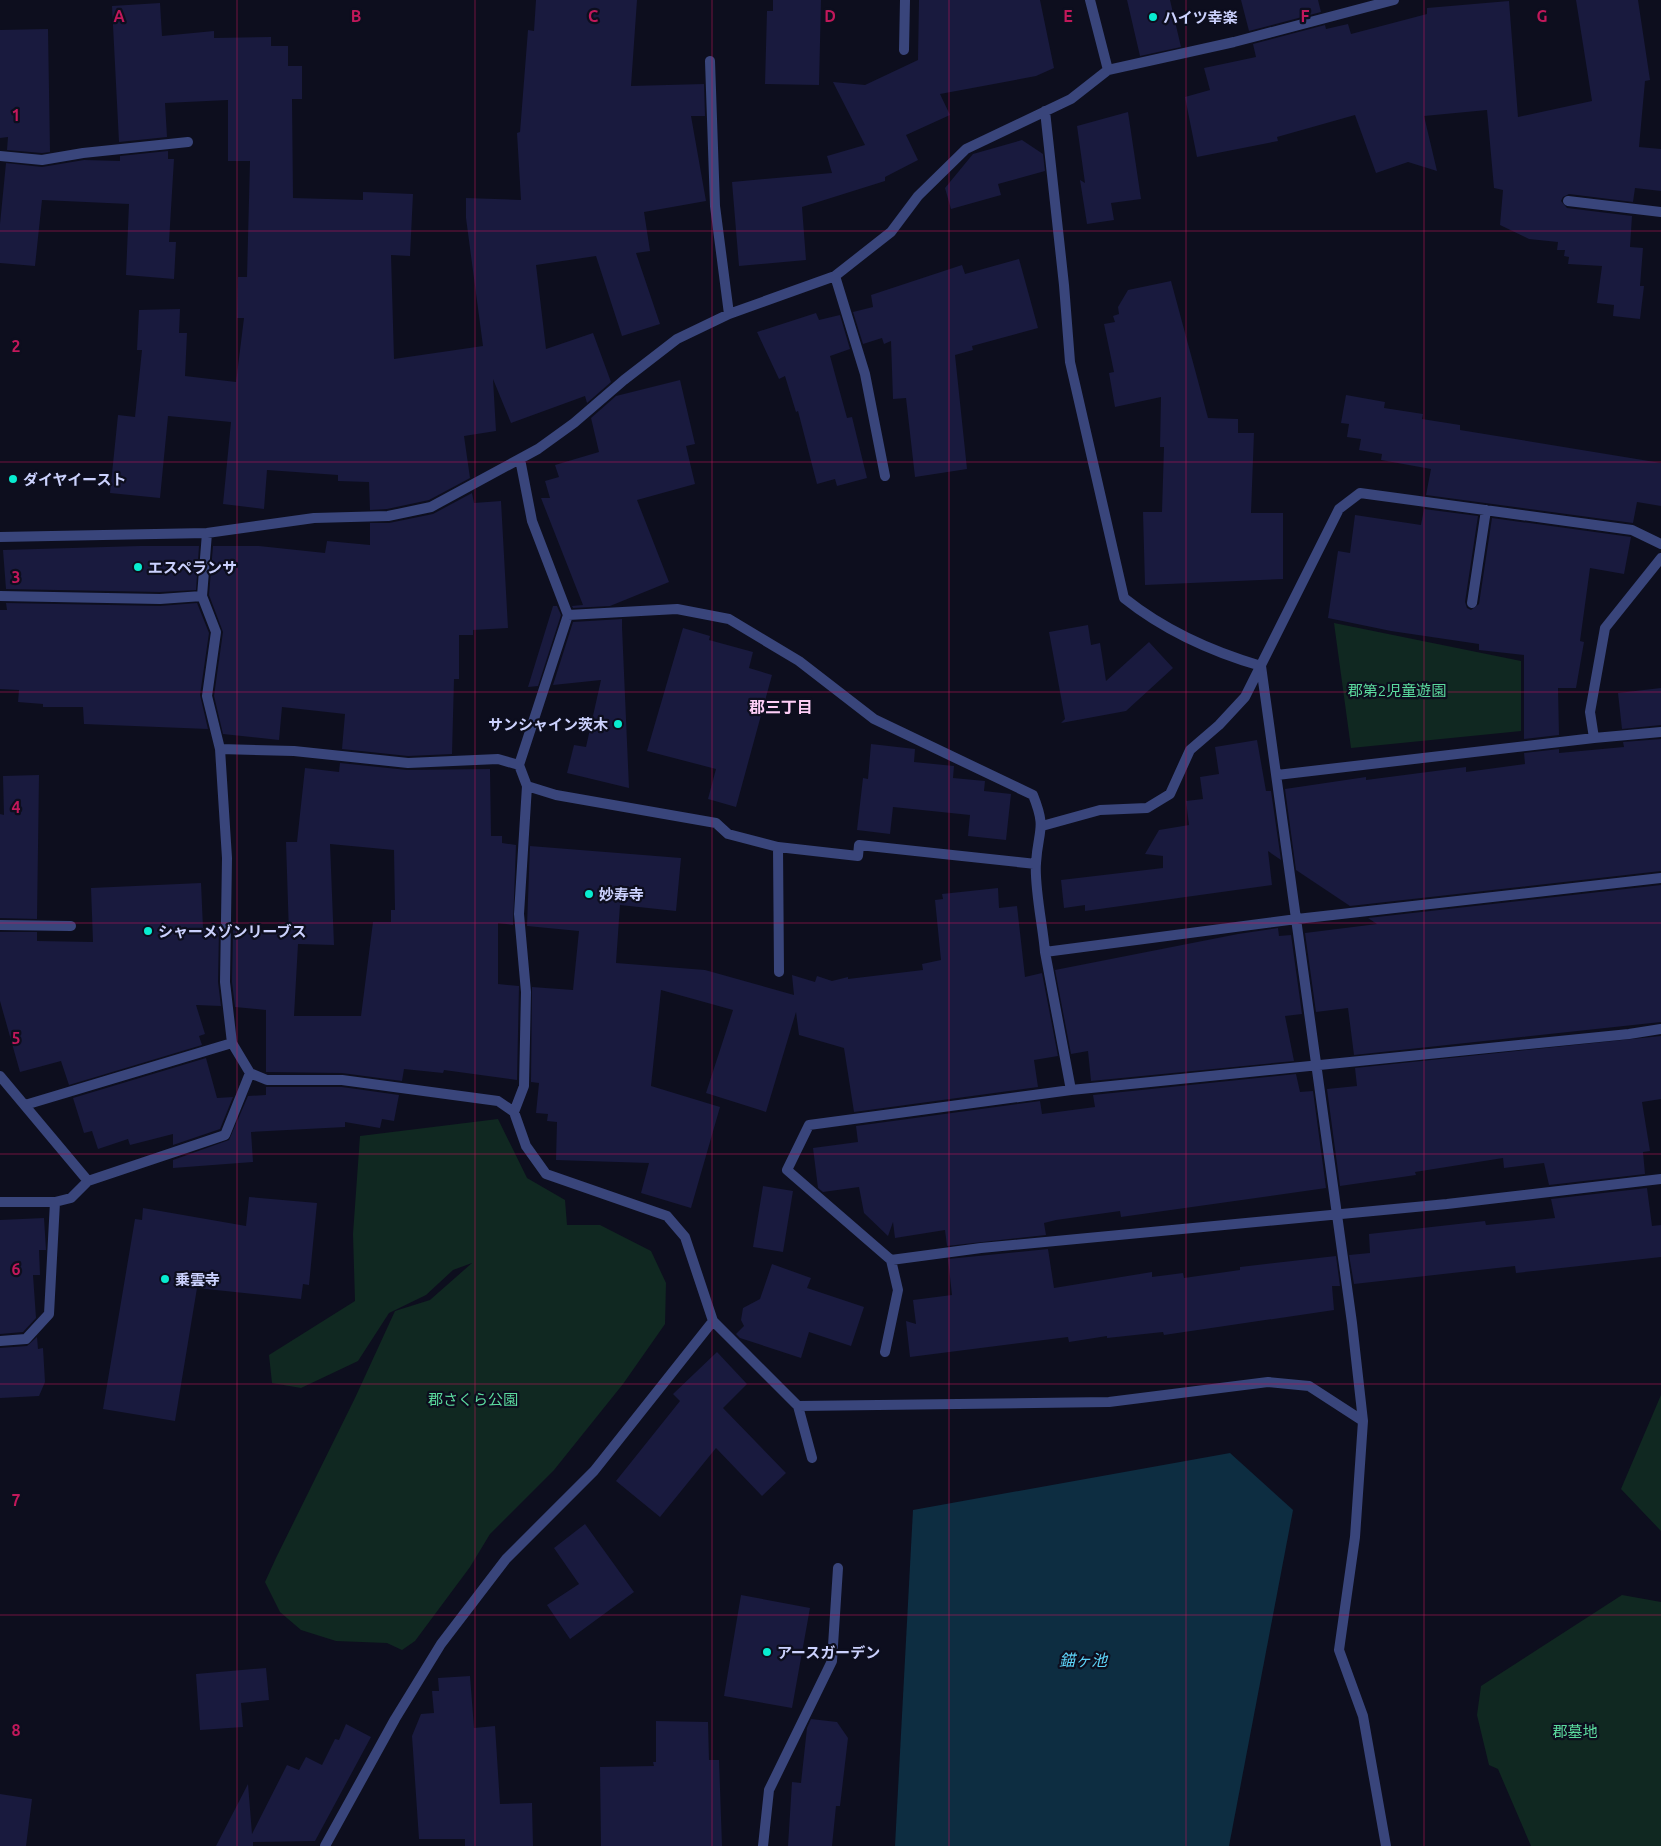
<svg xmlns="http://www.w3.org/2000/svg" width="1661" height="1846" viewBox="0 0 1661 1846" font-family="Ubuntu,'Noto Sans JP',sans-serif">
<rect width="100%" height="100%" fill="#0d0e1e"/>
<path fill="#102821" d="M1334,623L1521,661V731L1351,748Z
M498,1119L527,1178L565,1200L567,1225H600L651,1251L666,1283L665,1324L623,1384L554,1470L490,1534L470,1567L415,1641L402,1650L387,1643L336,1641L301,1630L280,1612L265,1582L276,1558L355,1398L395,1311L430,1300L472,1263L453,1270L426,1295L389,1313L358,1361L301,1388L272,1383L269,1355L355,1301L353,1234L360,1136Z
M1661,1395V1531L1621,1489Z
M1622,1595L1661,1602V1846H1531L1498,1769L1489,1765L1477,1715L1481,1686Z"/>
<path fill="#0d2d41" d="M1230,1453L1293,1510L1229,1846H895L913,1510Z"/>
<path fill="#191a3e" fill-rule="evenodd" d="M536,0H637L631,86L704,84L705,116H691L706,201L644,212L650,251L636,253L660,324L622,336L596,256L536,265L546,349L593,333L611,382L587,403L585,396L511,423L493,379L496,431L464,436L470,478L429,500L387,509L370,510L369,482L338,481V475L267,470L264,509L223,504L231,422L168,416L160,498L110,493L118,415L135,417L142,350H137L139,310L180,309L179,333H187L185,376L236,382L244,318H237L238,277H247L250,161H228V100L165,103L167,137L119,142L112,6L160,3L162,36L214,31V38L271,37V46H288V66H302V99H292L293,198L363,200V192L413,194L410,256L391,255L394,359L483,346L466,218V198L521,200L517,133L520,132L528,30L534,31Z
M773,0H821L819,85L765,84L767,11H773Z
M919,0H1040L1054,68L1036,76L940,94L950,115L906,135L918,160L885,177V181L802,207L806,260L739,266L732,182L832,173L827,156L865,145L833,82L865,85L918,60Z
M1127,0H1170L1181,47L1140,56Z
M1241,0H1318L1321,12L1249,31Z
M1576,0H1638L1650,80L1645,81L1639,147L1661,149V191L1635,188L1633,202L1569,194L1563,197L1561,201L1567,208L1632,216L1630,247L1643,248L1640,286H1644L1640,319L1613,316L1614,305L1597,303L1602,266L1568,264L1569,257L1564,256L1565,250H1557L1558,242L1529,239L1500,225L1503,190L1494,188L1487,110L1424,116L1437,171L1408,162L1376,173L1355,115L1277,137L1278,141L1197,157L1185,97L1210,90L1204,68L1256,57L1253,44L1325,25L1326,29L1348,24L1351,34L1427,14V8L1509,1L1518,117L1592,101Z
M48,29L50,152L42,153L7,150L8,137L0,138V30Z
M1128,112L1141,199L1111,203L1114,220L1087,224L1080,180L1085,183L1077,126Z
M1022,140L1043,154L1045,171L998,184L1001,195L951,209L945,188L973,154Z
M168,151V159H174L169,242H176L174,279L126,275L129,204L42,200L35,266L0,263V224L6,163L42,167L84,160L120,161V156Z
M1019,259L1038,328L972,346L973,350L955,355L967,469L915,477L906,398L893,399L891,341L884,344L882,338L863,344L853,312L873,307L871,295L962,265L965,274Z
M1171,281L1208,418L1238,419V433H1254L1251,513H1283V579L1145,585L1143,512H1162L1164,447H1160L1161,397L1115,407L1109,373L1114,372L1104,324L1115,322L1113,316L1119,314L1118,307L1128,290Z
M816,313L819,320L840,315L850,349L830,356L847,418L852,417L867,478L837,486L835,479L817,484L798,411L796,412L785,376L779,379L757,332Z
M680,380L695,444L686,446L695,484L637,500L669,582L610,606L573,608L572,606L583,605L541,498H550L545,481L559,477L555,465L599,452L591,418L616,396Z
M1346,395L1385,402L1384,408L1423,414L1422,419L1460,425V430L1661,463V506L1637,502L1633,523L1426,495L1431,469L1381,460L1382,454L1359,450L1361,439L1347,437L1349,424L1341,423Z
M472,493L474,503L501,501L508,628L473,630V635H459V679H454L452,754L408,756L342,749L345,714L282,707L279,740L223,734L214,696L223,632L209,595L213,546H259L325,553L327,541L370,545V523H389L433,514Z
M1424,509L1478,516L1465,602L1467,608L1471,610L1479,604L1492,518L1631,537L1624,574L1590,568L1580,641L1584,642L1576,688H1558L1559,735L1524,739V655L1479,650V644L1391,631L1328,618L1338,551L1350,553L1355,515L1421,525Z
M140,546H199L196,590L160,592L6,589L3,550Z
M6,603L160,606L197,603L209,633L200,695L208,729L84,724L83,707H43V704L18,702L19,690L0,689V610H7Z
M553,606H557L561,615L538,686L528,687Z
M622,619V627L629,788L567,773L574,745L586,747L601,680L553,685L573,622Z
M1088,625L1091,645L1100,643L1106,681L1149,642L1173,668L1126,711L1061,723L1065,719L1049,632Z
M683,628L710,636L709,640L753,652L749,668L772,675L736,807L708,799L716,769L647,751Z
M1661,688V725L1622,729L1618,693Z
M1661,739V871L1350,906L1296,870L1285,789L1366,777V780L1466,767V772L1525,764L1524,753L1559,749V753L1624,747L1623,742Z
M1257,740L1266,791H1271L1281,860L1268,851L1272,885L1085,911V905L1064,908L1061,880L1163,868V856L1145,854L1159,830L1189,825L1186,801L1203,799L1200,777L1219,774L1215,747Z
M871,744L915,749L914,762L954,766L953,778L985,781L984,791L1011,794L1006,840L968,836L970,815L893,807L890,834L857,830L863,778L868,779Z
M340,763L407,770L490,769L491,836H502V843L516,845L513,925L498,923V984L519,986L517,1080L444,1070L443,1073L404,1069L402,1081L342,1073L266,1072V1010L235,1007L232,982L233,930L289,934L286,842H297L305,768L339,772ZM330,844L394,850L395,910H391V922H373L361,1016H294L298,944L334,945Z
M39,775L37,919L0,918V814L4,815L3,776Z
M530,846L681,858L676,911L620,905L616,963L705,970L794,995L792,975L815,982L817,976L832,981L848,977V979L923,970L922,964L941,960L935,900L943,899L942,894L998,888L999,908L1017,906L1025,977L1042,973L1058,1056L1034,1060L1038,1087L854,1112L844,1048L799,1035L796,1012L766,1112L706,1093L733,1010L661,990L651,1086L720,1107L691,1208L641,1193L649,1163L556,1160L557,1122L547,1121L548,1114L536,1113L539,1083L531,1082L532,987L573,990L579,931L527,926Z
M201,883L203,928L219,929L218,982L221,1006L196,1005L205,1034L199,1036L202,1045L69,1085L61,1061L20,1072L0,1001V932H37V941L93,942L91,888Z
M1661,885V1022L1354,1055L1348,1008L1316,1012L1305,933L1377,924L1368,918Z
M1278,928L1279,936L1291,935L1302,1014L1285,1016L1294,1061L1091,1081L1088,1051L1071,1054L1055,970L1238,934Z
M1661,1036V1099L1642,1102L1650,1151L1643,1152L1645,1174L1549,1185L1544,1163L1504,1168L1503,1158L1415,1172L1416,1175L1340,1186L1327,1089L1357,1086L1355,1068Z
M206,1058L217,1098L233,1097L220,1129L173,1145V1134L130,1145L128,1139L98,1149L92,1131L84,1133L73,1098Z
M1296,1074L1300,1092L1313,1091L1326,1188L1121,1217L1120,1211L1056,1220L1044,1223L1046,1235L947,1246L945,1230L895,1238L893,1222L888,1236L864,1213L859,1187L823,1192L818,1188L813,1148L858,1142L856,1126L1040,1101L1042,1114L1095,1107L1093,1095Z
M266,1087H342L399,1095L394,1121L382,1119L380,1128L345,1122V1127L251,1132L253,1162L173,1168V1160L229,1140L248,1096L266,1095Z
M763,1186L793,1191L783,1252L753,1247Z
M1647,1188L1652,1226L1661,1225V1257L1516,1273L1515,1266L1354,1284L1349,1255L1370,1253L1369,1234L1485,1221L1486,1225L1555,1218L1551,1199Z
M249,1197L317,1203L309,1285L303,1284L301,1299L197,1288L175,1421L103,1409L135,1219L142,1220L143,1208L246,1226Z
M44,1218L46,1250H39L40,1275H33L36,1318L23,1332L0,1334V1220Z
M1048,1249L1054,1288L1152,1272V1277L1183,1273L1184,1278L1240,1270V1267L1336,1256L1340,1286H1332L1334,1310L1164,1335L1163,1332L1107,1338V1336L1069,1342L1068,1337L910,1357L906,1321L916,1324L913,1300L952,1295L948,1259Z
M772,1264L811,1278L807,1288L864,1307L851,1346L809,1332L801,1358L740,1338L736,1334L744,1326L741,1320L743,1308L760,1299Z
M37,1337L38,1349L43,1348L45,1382L39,1396L0,1398V1348L27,1346Z
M717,1352L747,1384L723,1408L786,1473L762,1496L716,1448L660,1517L616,1481L680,1401L673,1394Z
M585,1524L634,1592L570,1639L547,1605L579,1584L554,1548Z
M741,1595L810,1608L792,1708L724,1696Z
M266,1668L269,1700L241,1703L243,1727L200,1730L196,1674Z
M470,1676L474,1728L495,1726L500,1804L532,1803L533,1846H465V1839H419L412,1736L421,1714L434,1713L432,1691H439L438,1678Z
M811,1719L837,1722L848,1738L840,1806H836L832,1846H788L792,1782L801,1783L807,1728Z
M656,1721L708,1722L709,1760H719L722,1846H601L600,1767L654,1766L653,1762H656Z
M346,1724L371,1737L315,1841L253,1842V1846H216L248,1784L252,1834L287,1765L299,1770L306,1757L322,1765L335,1739L339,1740Z
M0,1794L32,1799L26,1846H0Z"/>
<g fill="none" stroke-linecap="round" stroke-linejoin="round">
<path stroke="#39457b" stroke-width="10" d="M1090,0L1108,70
M904,50L905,0
M710,61L715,206L729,314
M1045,111L1064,285L1070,362L1124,598C1164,630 1213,652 1261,666
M0,156L42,160L83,153L188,142
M1568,201L1661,212
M835,276L865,374L885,476
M207,533L202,596L216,632L207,696L220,749L227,858L225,982L232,1043L250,1073L267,1080H342L498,1101L514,1112L526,1146L546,1174L667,1216L685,1237L713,1321L798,1406L812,1458
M0,537L207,533L314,518L388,516L431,507L538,449L574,423L624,380L677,339L729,314L835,276L891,232L918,196L966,149L1071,99L1108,70L1234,42L1394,0
M0,596L160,599L202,596
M1472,603L1486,510
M568,615L677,609L729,619L799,661L874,719L1033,795C1047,830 1038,829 1036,863C1034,886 1043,927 1045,952
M1261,666L1352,1323L1363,1421L1355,1537L1339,1650L1363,1716L1386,1846
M1594,738L1590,712L1605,628L1661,558
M220,749L294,751L408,763L498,759L519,765L527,786L556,795L716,823L728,834L778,847L858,856L859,845L1036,864
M519,765L568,615L532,521L520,459
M1277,775L1594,738L1661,732
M1042,826L1100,810L1147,808L1170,794L1190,750L1219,725L1245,697L1339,509L1360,493L1632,530L1661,544
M778,847L779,972
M0,925L71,926
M1661,1029L1629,1034L1071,1090L809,1125L787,1170L891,1260L981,1248L1447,1204L1661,1179
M0,1076L88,1181L225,1135L250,1073
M1071,1090L1045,952L1297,919L1661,878
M25,1105L232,1043
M514,1112L524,1086L526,992L519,914L527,786
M0,1202H55L71,1198L88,1181
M0,1341L26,1339L49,1314L55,1202
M885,1352L898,1290L891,1260
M798,1406L1109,1402L1268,1382L1309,1386L1363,1421
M325,1846L395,1719L441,1644L506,1559L594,1471L713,1321
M763,1846L769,1790L832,1661L838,1568"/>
</g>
<path fill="none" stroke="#c2185b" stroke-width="1" stroke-opacity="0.55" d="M237,0V1846M475,0V1846M712,0V1846M949,0V1846M1186,0V1846M1424,0V1846M0,231H1661M0,462H1661M0,692H1661M0,923H1661M0,1154H1661M0,1384H1661M0,1615H1661"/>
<g fill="#08ecd0" stroke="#0d0e1e" stroke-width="2">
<circle cx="1153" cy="17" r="5"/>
<circle cx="13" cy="479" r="5"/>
<circle cx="138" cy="567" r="5"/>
<circle cx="618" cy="724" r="5"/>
<circle cx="589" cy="894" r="5"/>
<circle cx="148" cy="931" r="5"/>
<circle cx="165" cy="1279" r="5"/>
<circle cx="767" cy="1652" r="5"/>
</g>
<g text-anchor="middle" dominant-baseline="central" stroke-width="4.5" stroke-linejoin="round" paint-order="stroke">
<g font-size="15" font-weight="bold" fill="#cbd1fd" stroke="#0d0e1e" text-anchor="start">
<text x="1163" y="17">ハイツ幸楽</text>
<text x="23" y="479">ダイヤイースト</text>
<text x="148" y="567">エスペランサ</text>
<text x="608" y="724" text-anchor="end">サンシャイン茨木</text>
<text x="599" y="894">妙寿寺</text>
<text x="158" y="931">シャーメゾンリーブス</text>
<text x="175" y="1279">乗雲寺</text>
<text x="777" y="1652">アースガーデン</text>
</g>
<g font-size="15" fill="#5bda9e" stroke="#0d0e1e">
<text x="1397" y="690">郡第2児童遊園</text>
<text x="473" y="1399">郡さくら公園</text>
<text x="1575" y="1731">郡墓地</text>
</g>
<g font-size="16" font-weight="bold" fill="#fdcdf6" stroke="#0d0e1e">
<text x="781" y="707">郡三丁目</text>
</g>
<g font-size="16" font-style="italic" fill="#5dd4f9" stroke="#0d0e1e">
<text x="1083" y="1660">錨ヶ池</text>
</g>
</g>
<g font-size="16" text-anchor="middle" font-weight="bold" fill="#c2185b" stroke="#0d0e1e" stroke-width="4.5" stroke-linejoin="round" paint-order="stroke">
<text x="119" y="22">A</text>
<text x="356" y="22">B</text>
<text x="593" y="22">C</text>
<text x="830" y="22">D</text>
<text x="1068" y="22">E</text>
<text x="1305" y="22">F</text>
<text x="1542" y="22">G</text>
<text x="16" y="121">1</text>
<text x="16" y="352">2</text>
<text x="16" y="583">3</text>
<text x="16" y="813">4</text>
<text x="16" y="1044">5</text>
<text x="16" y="1275">6</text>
<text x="16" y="1506">7</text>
<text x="16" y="1736">8</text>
</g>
</svg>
